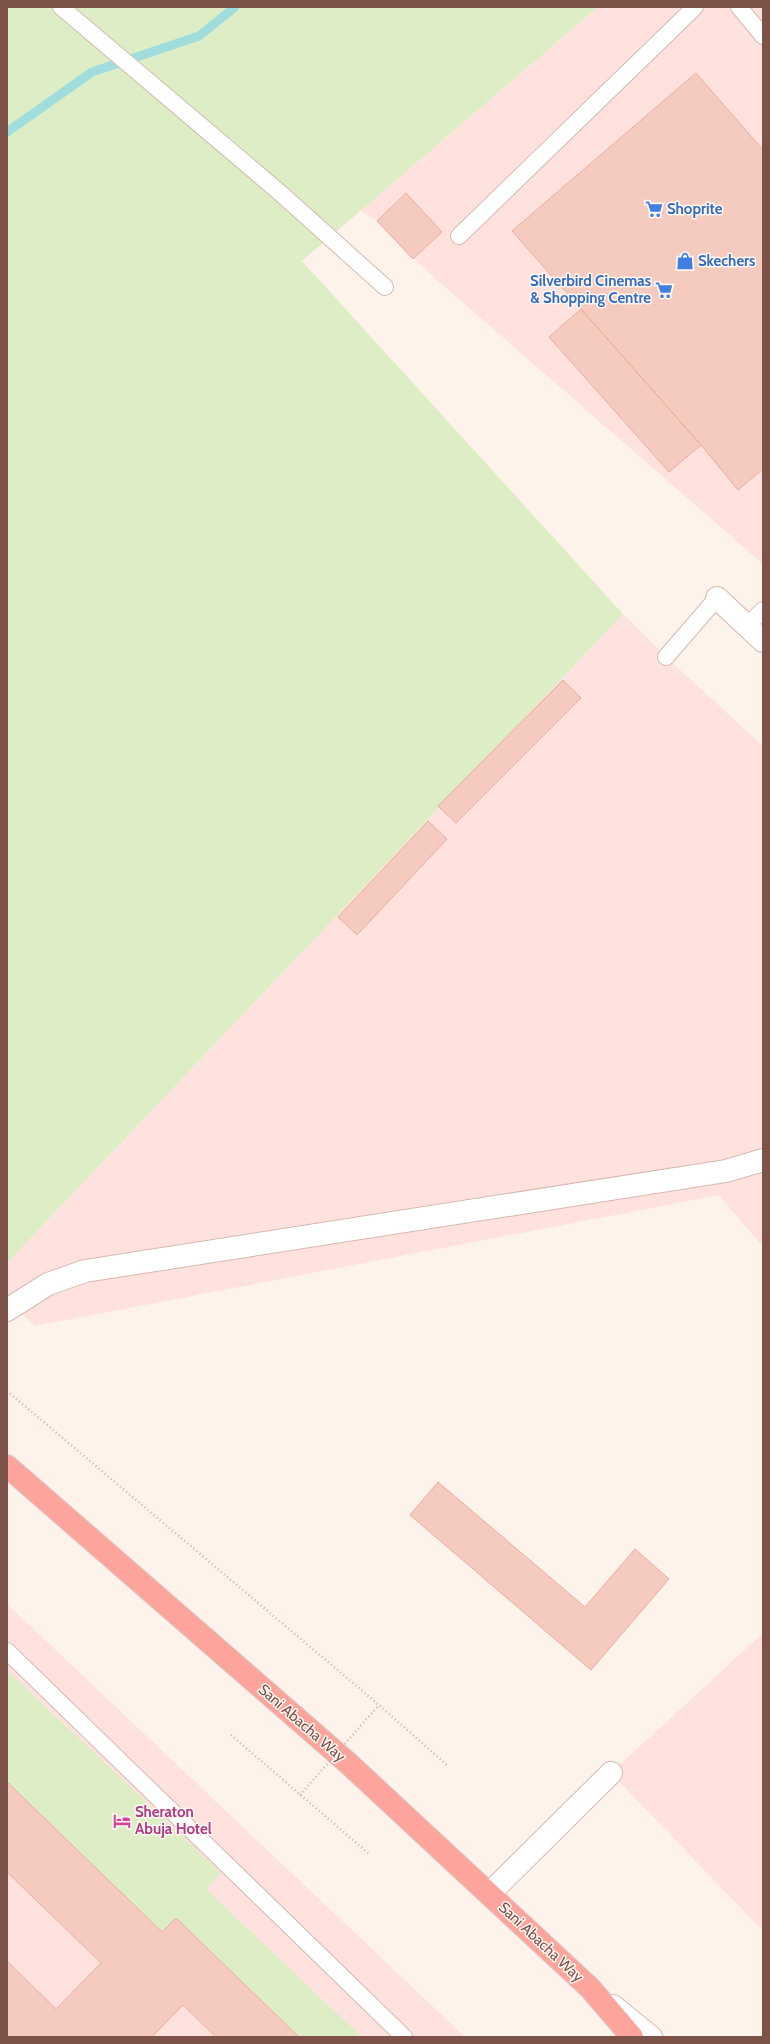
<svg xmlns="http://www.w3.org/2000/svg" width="770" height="2044" viewBox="0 0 770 2044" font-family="Cabin,sans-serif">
<rect width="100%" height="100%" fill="#fef3ea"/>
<path fill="#ffe1dd" d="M598,7H763V564L429,273L377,221L360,211Z
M623,614L666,657L763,746V1247L719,1195L35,1326L7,1301V1263Z
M7,1604L465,2037H7Z
M763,1633V1931L611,1773Z"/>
<path fill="#ddeec6" d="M7,7H598L302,261L623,614L7,1263Z
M7,1670L221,1873L206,1889L362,2037H299L176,1918L162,1932L7,1782Z"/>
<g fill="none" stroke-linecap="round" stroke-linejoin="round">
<path stroke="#a0dedd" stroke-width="9" d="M7,132L92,72L199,36L235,7"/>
</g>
<path fill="#f6cbbf" stroke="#ebad9d" d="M696,73L763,150V469L738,490L701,445L512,231Z
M406,193L442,232L413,259L377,221Z
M581,309L701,445L669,472L549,337Z
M563,680L581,698L456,823L438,806Z
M428,821L447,839L357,935L338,917Z
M438,1482L585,1607L635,1549L669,1579L591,1670L410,1515Z
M7,1782L162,1932L176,1918L299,2037H216L183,2005L152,2037H7V1961L56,2009L101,1963L7,1872Z"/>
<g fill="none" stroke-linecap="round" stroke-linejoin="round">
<g stroke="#d5bab0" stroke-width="18">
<path id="lane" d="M61,7L278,191L385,287
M739,7L763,36
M459,236L695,7
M747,626L763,610
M666,657L717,598
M7,1651L404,2037"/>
</g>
<g stroke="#d5bab0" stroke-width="24">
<path id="street" d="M717,598L763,641
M7,1310L48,1284L85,1271L726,1171L763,1160
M489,1894L611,1773"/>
</g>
<g stroke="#dabbaf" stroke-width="24">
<path id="secondary" d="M613,2006L651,2037"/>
</g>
<g stroke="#dbcfcc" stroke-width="24">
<path id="highway" d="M7,1466L348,1763L590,1988L632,2037"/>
</g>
<path stroke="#ddada0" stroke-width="2.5" stroke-dasharray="1 3" stroke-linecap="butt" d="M7,1391L379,1705L448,1766
M231,1735L368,1853"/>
<use href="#lane" stroke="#fff" stroke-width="16"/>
<use href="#street" stroke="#fff" stroke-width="22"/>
<use href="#secondary" stroke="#fff" stroke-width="22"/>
<use href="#highway" stroke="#fda49c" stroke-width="22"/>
<path stroke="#ddada0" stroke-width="2.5" stroke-dasharray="1 3" stroke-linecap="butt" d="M300,1795L379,1705"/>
</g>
<defs>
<g id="supermarket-bare" transform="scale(1.38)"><path d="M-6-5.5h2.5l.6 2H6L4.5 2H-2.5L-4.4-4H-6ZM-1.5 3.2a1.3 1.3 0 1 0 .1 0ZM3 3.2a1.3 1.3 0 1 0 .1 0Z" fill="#3f7fe0" stroke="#fff8f2" stroke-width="2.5" paint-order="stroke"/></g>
<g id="shop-bare" transform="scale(1.38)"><path d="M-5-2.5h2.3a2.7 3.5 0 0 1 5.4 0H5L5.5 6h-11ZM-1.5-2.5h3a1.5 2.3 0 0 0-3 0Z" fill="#3f7fe0" stroke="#fff8f2" stroke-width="2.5" paint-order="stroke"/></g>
<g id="hotel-bare" transform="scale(1.38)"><path d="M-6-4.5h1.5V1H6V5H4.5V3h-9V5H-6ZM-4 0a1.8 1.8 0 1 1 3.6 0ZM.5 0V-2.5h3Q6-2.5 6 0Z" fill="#d1479c" stroke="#fff8f2" stroke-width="2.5" paint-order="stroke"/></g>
</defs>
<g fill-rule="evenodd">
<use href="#supermarket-bare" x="654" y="209"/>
<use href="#shop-bare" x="685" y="261"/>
<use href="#supermarket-bare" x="664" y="290"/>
<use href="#hotel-bare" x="122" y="1821"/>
</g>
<g text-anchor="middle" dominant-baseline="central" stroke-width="3" stroke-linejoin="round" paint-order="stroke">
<g font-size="15" font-weight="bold" fill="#366cbe" stroke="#fff8f2" text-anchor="start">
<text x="667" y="209">Shoprite</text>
<text x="698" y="261">Skechers</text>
<text x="651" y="281" text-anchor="end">Silverbird Cinemas<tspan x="651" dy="17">&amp; Shopping Centre</tspan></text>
</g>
<g font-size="15" fill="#7d5349" stroke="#fff8f2">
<text transform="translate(302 1723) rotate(41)">Sani Abacha Way</text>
<text transform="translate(541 1942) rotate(43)">Sani Abacha Way</text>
</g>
<g font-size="15" font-weight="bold" fill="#b23c85" stroke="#fff8f2" text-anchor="start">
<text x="135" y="1812">Sheraton<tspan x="135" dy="17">Abuja Hotel</tspan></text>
</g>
</g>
<rect width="770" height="2044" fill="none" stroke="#7d5349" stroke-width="16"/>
</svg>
